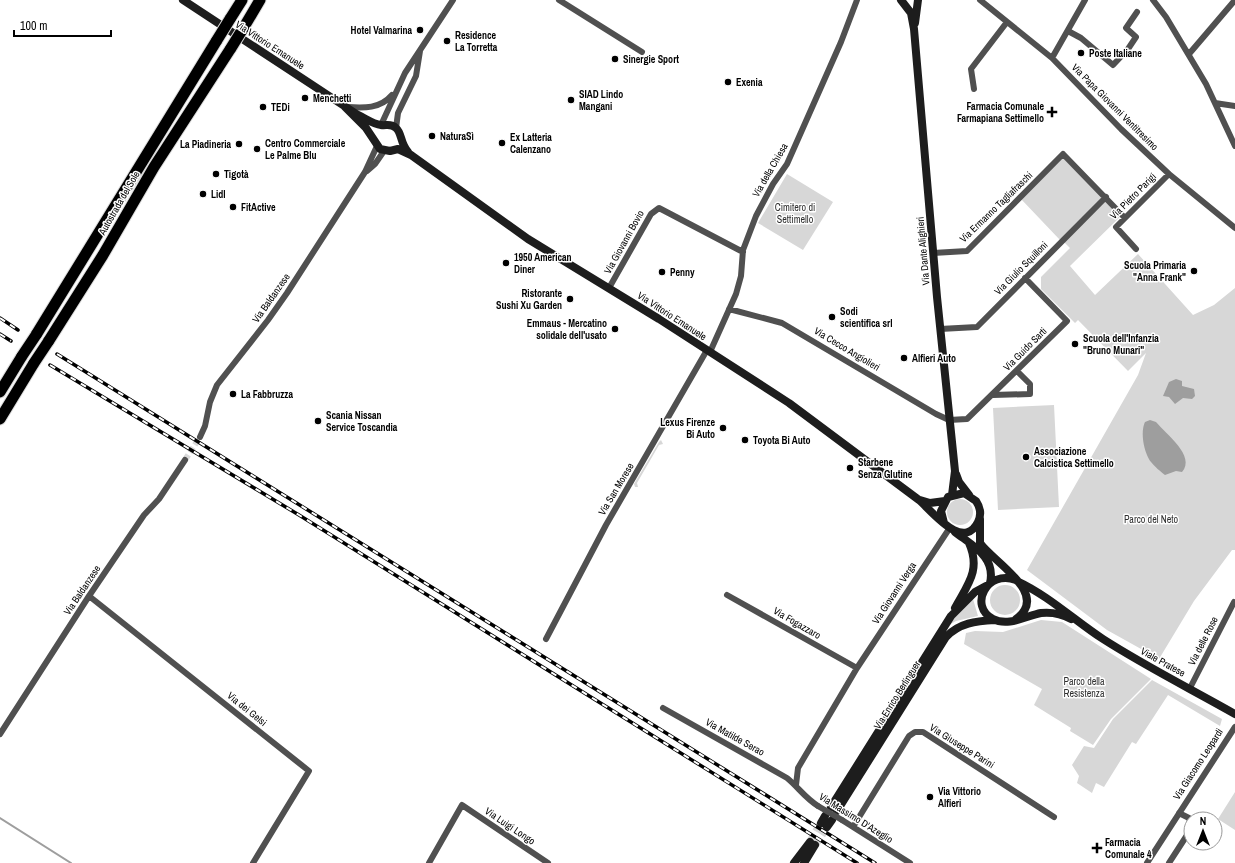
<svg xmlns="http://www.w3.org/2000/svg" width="1235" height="863" viewBox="0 0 1235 863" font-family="'Archivo Narrow',sans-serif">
<rect width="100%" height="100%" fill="#fff"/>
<path fill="#d7d7d7" d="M1062,159H1064L1101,196V198L1060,240L1021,199Z
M787,174L833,202L803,250L758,223Z
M1106,201L1121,216L1070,266L1095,295L1138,254L1193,315L1214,305L1235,288V550H1232L1194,601L1159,659L1107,630L1027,570L1138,375L1146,353L1128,371L1078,320L1075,323L1041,289V277L1070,248L1064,242Z
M1054,405L1059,507L998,510L993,408Z
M661,440L663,444L659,445L637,483L638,487H635L634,484L659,442Z
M947 512a13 13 0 1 1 26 0a13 13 0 1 1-26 0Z
M990 600a15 15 0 1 1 30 0a15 15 0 1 1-30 0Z
M973,599L978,616L956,621L949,625L959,611Z
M1041,620L1062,622L1151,679L1111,719L1093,745L1070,731L1071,728L1034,705L1042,689L964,644L966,633L975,631L1003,632Z
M1152,680L1222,719L1220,726L1168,695L1136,744L1132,742L1104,787L1096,783L1092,793L1077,783L1079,776L1072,765L1084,746L1094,748L1113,719Z
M1235,792V830L1218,819Z"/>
<path fill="#9e9e9e" d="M1176,379L1182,381V386L1194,389L1195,396L1192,399L1183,398L1175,404L1169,397L1163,396L1169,382Z
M1150,420L1156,422C1166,434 1196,456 1182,472L1176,471L1165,475C1161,472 1154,466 1151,462C1144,453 1140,432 1145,422Z"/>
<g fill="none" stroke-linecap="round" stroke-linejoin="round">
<path stroke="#9e9e9e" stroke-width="2" d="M0,818L71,863"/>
<path stroke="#d9d9d9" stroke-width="6" stroke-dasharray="6 3" stroke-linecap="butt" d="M185,460L200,437"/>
<path stroke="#d9d9d9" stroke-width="8" stroke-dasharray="8 4" stroke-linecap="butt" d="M810,842L821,823
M815,845L827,827"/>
<g stroke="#dbdbdb" stroke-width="13">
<path id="highway" d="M230,19L242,0
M244,27L260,0
M36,335L217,40
M48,342L103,255L154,167L231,48
M0,392L22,356
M0,419L34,363"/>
</g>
<path stroke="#505050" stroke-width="6" d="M559,0L642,52
M980,0L1052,58L1121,129L1169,174L1235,228
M1153,0L1166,17L1206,84L1235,146
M1068,31L1081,38L1113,65L1128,49L1136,37L1126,28L1137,12
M1189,54L1235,0
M1052,58L1085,0
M974,89L971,69L1007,22
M1215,103L1235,106
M347,107C364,108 380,109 392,95
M381,125L405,73L453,0
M396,128L398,113L416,76L420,51
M367,171L375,164L384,151
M1136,249L1116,227L1169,174
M933,253L967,251L1063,154L1124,217
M609,288L651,214L659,208L743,252
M729,309L782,323L936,414L949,420L967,419L1067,321L1025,278
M940,329L977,327L1106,197
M710,352L736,294L741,276L743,250L756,216L773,184L787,164L841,42L857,0
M993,395L1030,394V384L1017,371
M200,437L205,426L210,402L217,385L268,320L287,293L365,172L377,146
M727,595L857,668
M89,596L309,771L253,863
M546,639L606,525L707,350
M1190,688L1234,602
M663,708L787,778C798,787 805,798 818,806
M0,734L89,596L144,515L159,499L185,460
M796,785L798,768L857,668L949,529
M1179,813L1189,818L1191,825
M842,820L910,863
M853,827L909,736L915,732H923L1054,817
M429,863L462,805L548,863
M1147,863L1235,727
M1169,863L1191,829"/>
<path stroke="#1d1d1d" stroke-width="8" d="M183,0L358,115C365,118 373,124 381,125C386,126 391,123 396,128C402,133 400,143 408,152
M901,0L911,13L914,29L937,297L955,471L952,495
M915,23L918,0
M345,107L366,128L380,149L390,151L398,149L411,155L528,239L659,319L789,403L919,500C932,511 963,552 978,522C982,514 980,507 976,501L964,493L948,497L941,511L944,523
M956,474L959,482L969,495
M920,500L930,503L945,501
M980,519V543C993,562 1051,594 1016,619
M955,532C973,546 996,557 990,583
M1016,580C987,569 968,606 993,619C1008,627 1026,616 1041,613C1051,612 1062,614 1071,619
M1017,581C1049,596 1074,620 1103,639C1145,666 1191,689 1235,714
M955,608C968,584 981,570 969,543
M831,807L951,616L975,592L986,586
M837,811L946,637C959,623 976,621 995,620
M821,823L825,816
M827,827L832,820
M794,863L810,842
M804,863L815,845"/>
<use href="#highway" stroke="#000" stroke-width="11"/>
<g stroke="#000" stroke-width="3.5">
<path id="rail" d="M0,318L18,330
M0,334L11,341
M57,354L875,863
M50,365L299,515L857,863"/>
</g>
<use href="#rail" stroke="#fff" stroke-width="2" stroke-dasharray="6" stroke-linecap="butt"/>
<g stroke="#dbdbdb" stroke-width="13" stroke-linecap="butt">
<path id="highway-bridge" d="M217,40L230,19
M231,48L244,27
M22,356L36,335
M34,363L48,342"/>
</g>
<path stroke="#505050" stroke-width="6" d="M818,806L842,820"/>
<use href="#highway-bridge" stroke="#000" stroke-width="11"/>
</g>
<g fill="#000" stroke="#fff" stroke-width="1.5">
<circle cx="420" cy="30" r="4"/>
<circle cx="447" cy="41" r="4"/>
<circle cx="1081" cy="53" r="4"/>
<circle cx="615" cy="59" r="4"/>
<circle cx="728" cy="82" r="4"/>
<circle cx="305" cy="98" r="4"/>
<circle cx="571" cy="100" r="4"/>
<circle cx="263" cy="107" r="4"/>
<path d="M1050 106h4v4h4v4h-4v4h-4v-4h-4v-4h4z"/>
<circle cx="432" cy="136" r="4"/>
<circle cx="502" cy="143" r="4"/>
<circle cx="239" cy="144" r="4"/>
<circle cx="257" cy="149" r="4"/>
<circle cx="216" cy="174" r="4"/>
<circle cx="203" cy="194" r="4"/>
<circle cx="233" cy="207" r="4"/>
<circle cx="506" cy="263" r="4"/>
<circle cx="1194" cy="271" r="4"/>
<circle cx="662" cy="272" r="4"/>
<circle cx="570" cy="299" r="4"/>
<circle cx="832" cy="317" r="4"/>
<circle cx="615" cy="329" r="4"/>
<circle cx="1075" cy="344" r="4"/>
<circle cx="904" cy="358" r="4"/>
<circle cx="233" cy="394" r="4"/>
<circle cx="318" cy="421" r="4"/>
<circle cx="723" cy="428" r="4"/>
<circle cx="745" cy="440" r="4"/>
<circle cx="1026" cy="457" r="4"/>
<circle cx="850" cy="468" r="4"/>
<circle cx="930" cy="797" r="4"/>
<path d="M1095 842h4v4h4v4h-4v4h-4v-4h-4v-4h4z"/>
</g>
<g text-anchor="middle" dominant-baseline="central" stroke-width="3" stroke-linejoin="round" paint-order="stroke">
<g font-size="10" font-weight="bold" fill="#000" stroke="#fff" text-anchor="start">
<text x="412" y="30" text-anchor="end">Hotel Valmarina</text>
<text x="455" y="35">Residence<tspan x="455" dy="12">La Torretta</tspan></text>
<text x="1089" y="53">Poste Italiane</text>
<text x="623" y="59">Sinergie Sport</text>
<text x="736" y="82">Exenia</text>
<text x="579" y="94">SIAD Lindo<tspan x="579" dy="12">Mangani</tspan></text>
<text x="313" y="98">Menchetti</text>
<text x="1044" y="106" text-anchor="end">Farmacia Comunale<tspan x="1044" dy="12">Farmapiana Settimello</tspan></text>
<text x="271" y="107">TEDi</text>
<text x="440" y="136">NaturaSì</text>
<text x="510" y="137">Ex Latteria<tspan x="510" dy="12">Calenzano</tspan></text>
<text x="265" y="143">Centro Commerciale<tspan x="265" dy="12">Le Palme Blu</tspan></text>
<text x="231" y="144" text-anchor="end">La Piadineria</text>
<text x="224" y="174">Tigotà</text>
<text x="211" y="194">Lidl</text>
<text x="241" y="207">FitActive</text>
<text x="514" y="257">1950 American<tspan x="514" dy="12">Diner</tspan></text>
<text x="1186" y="265" text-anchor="end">Scuola Primaria<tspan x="1186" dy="12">"Anna Frank"</tspan></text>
<text x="670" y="272">Penny</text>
<text x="562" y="293" text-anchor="end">Ristorante<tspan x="562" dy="12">Sushi Xu Garden</tspan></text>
<text x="840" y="311">Sodi<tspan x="840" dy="12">scientifica srl</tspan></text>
<text x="607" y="323" text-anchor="end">Emmaus - Mercatino<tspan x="607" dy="12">solidale dell'usato</tspan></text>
<text x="1083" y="338">Scuola dell'Infanzia<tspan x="1083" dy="12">"Bruno Munari"</tspan></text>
<text x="912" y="358">Alfieri Auto</text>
<text x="241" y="394">La Fabbruzza</text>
<text x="326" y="415">Scania Nissan<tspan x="326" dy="12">Service Toscandia</tspan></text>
<text x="715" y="422" text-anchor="end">Lexus Firenze<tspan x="715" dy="12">Bi Auto</tspan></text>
<text x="753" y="440">Toyota Bi Auto</text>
<text x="1034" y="451">Associazione<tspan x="1034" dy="12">Calcistica Settimello</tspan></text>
<text x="858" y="462">Starbene<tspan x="858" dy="12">Senza Glutine</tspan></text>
<text x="938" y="791">Via Vittorio<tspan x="938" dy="12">Alfieri</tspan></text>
<text x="1105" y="842">Farmacia<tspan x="1105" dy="12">Comunale 4</tspan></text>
</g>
<g font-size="10" fill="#000" stroke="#fff">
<text transform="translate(270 45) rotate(33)">Via Vittorio Emanuele</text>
<text transform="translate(1115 107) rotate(45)">Via Papa Giovanni Ventitresimo</text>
<text transform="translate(770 170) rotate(-60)">Via della Chiesa</text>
<text transform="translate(1133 196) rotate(-45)">Via Pietro Parigi</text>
<text transform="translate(119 203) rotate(-60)">Autostrada del Sole</text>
<text transform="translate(996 207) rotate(-44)">Via Ermanno Tagliafraschi</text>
<text transform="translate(624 242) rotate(-61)">Via Giovanni Bovio</text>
<text transform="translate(923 251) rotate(-95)">Via Dante Alighieri</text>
<text transform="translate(1021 268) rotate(-45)">Via Giulio Squilloni</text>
<text transform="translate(271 298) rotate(-55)">Via Baldanzese</text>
<text transform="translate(672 316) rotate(33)">Via Vittorio Emanuele</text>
<text transform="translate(847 349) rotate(31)">Via Cecco Angiolieri</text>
<text transform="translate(1025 349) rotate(-45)">Via Guido Sarti</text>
<text transform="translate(616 489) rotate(-59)">Via San Morese</text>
<text transform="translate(82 590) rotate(-56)">Via Baldanzese</text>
<text transform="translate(894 593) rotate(-57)">Via Giovanni Verga</text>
<text transform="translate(797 623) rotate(30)">Via Fogazzaro</text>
<text transform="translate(1203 641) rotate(-63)">Via delle Rose</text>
<text transform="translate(1163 662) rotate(29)">Viale Pratese</text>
<text transform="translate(897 695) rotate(-58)">Via Enrico Berlinguer</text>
<text transform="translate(247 709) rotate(39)">Via dei Gelsi</text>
<text transform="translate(735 737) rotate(29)">Via Matilde Serao</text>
<text transform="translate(962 746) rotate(32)">Via Giuseppe Parini</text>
<text transform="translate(1198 764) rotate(-57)">Via Giacomo Leopardi</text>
<text transform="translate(856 818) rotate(32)">Via Massimo D'Azeglio</text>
<text transform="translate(510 826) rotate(34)">Via Luigi Longo</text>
</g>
<g font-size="10" fill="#2e2e2e" stroke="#fff">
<text x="795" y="207">Cimitero di<tspan x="795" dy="12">Settimello</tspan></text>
<text x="1151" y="519">Parco del Neto</text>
<text x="1084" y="681">Parco della<tspan x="1084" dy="12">Resistenza</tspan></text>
</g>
</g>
<g transform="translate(1203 831)"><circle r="19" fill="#ffffff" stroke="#999999"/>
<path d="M0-3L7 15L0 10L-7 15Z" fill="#000000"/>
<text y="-6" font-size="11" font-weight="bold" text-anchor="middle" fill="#000000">N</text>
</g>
<path d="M14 30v6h97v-6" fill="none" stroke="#000000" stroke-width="2"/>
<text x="20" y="30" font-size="12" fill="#000000" stroke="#ffffff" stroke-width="3" paint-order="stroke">100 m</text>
</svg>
